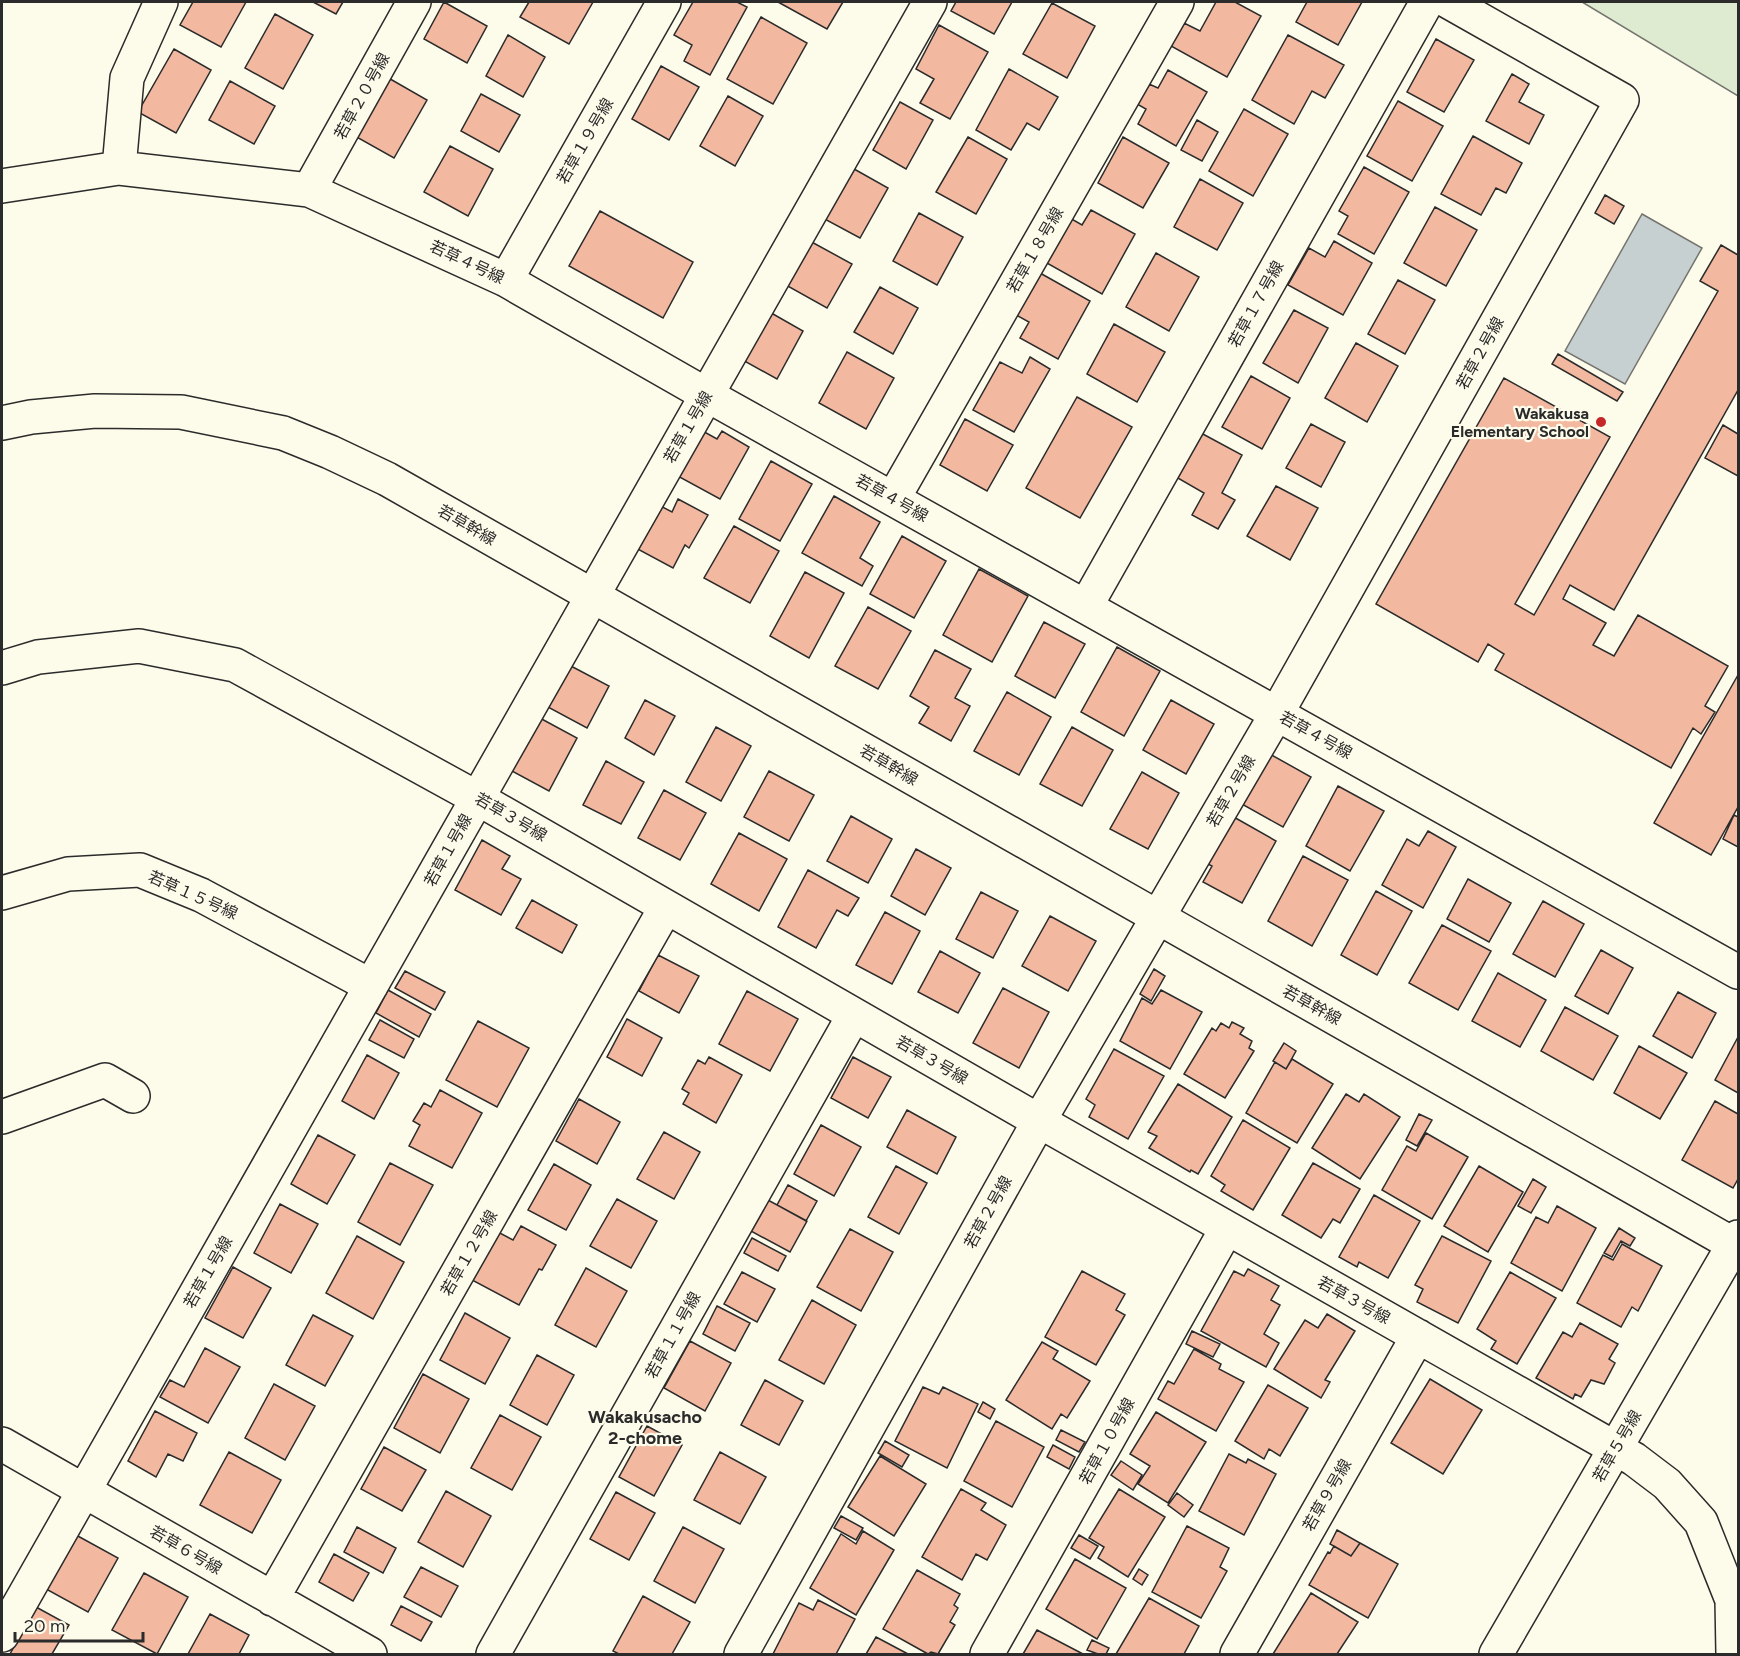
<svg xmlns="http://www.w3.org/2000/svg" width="1740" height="1656" viewBox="0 0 1740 1656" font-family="Figtree,'Noto Sans JP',sans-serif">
<rect width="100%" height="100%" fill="#fdfbea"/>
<path fill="#deebd1" stroke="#74746e" stroke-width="1.5" d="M1582,2H1738V96Z"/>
<path fill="#c7d0d0" stroke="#74746e" stroke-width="1.5" d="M1642,214L1702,248L1625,384L1565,351Z"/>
<path fill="#f2b8a0" stroke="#2b2b2b" stroke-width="1.5" d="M193,2H246L221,47L180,25Z
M313,2H343L336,14Z
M444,2L487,26L467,63L424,39Z
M529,2H593L569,44L520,17Z
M693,2H737L747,7L710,75L684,61L692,45L674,35Z
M778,2H843L827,29Z
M956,2H1012L994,34L951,11Z
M1216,2H1235L1261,16L1227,77L1171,46L1184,23L1200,31Z
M1307,2H1362L1338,45L1296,22Z
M1052,3L1095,26L1067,78L1023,54Z
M275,14L313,35L283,89L245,68Z
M761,17L807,43L773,104L727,79Z
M939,25L988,52L950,119L920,103L934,79L916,69Z
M508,35L545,57L523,97L486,76Z
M1288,35L1344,65L1325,98L1312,91L1294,124L1252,100Z
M1436,39L1474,60L1444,112L1407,92Z
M174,49L211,70L176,133L138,112Z
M661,66L699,87L669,140L632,119Z
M1009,69L1058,97L1039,130L1027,123L1011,150L976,130Z
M1168,70L1207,92L1176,146L1138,124L1146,109L1137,104L1149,84L1158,88Z
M1512,74L1529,84L1519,102L1544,115L1529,144L1486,121Z
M385,76L427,100L394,158L353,135Z
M230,81L275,106L254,144L209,120Z
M481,94L520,115L499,152L461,131Z
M728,96L763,116L735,166L700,146Z
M1398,101L1443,126L1412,181L1367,156Z
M900,102L933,120L906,169L873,150Z
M1244,109L1288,134L1253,196L1209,171Z
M1197,120L1218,132L1202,161L1181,150Z
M1473,136L1522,163L1506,193L1496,188L1481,215L1441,194Z
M968,137L1007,159L976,214L936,192Z
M1123,137L1169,163L1143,208L1098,183Z
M450,146L493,169L468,216L424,192Z
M847,165L888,188L860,238L819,216Z
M1364,167L1409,192L1374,254L1338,234L1348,216L1339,211Z
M1200,179L1243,203L1217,250L1174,227Z
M1605,195L1624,206L1614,224L1595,213Z
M1435,207L1477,230L1446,286L1404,263Z
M1091,210L1135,234L1102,294L1045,262L1070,218L1082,225Z
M600,211L693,262L663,318L569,266Z
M919,213L963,237L937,285L893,261Z
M808,240L852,264L827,308L784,284Z
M1334,241L1372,263L1343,315L1288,285L1309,248L1325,257Z
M1721,245L1738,255V390L1614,610L1570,585L1563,599L1606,623L1593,645L1614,656L1638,615L1728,666L1705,706L1715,712L1701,734L1693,728L1671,768L1495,670L1504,654L1488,644L1478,662L1376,604L1504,378L1610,437L1515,604L1534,615L1718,291L1700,281Z
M1156,253L1199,277L1169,331L1126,307Z
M1040,273L1090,301L1058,359L1020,338L1029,322L1016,315Z
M1398,280L1435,300L1405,354L1368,334Z
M880,287L918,308L893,354L854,332Z
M766,310L803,331L777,379L739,358Z
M1294,310L1328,328L1298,383L1263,363Z
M1114,324L1165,352L1137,402L1087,374Z
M1356,343L1398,366L1367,422L1325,398Z
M847,352L894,378L866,429L819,403Z
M1558,354L1623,392L1617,401L1552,364Z
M1030,357L1050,369L1014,432L973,410L1000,362L1022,373Z
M1251,376L1290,398L1262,449L1222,427Z
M1077,397L1132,427L1080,518L1026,488Z
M965,419L1013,445L987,491L940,465Z
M1311,424L1345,442L1321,487L1286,468Z
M1723,425L1738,434V476L1705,458Z
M699,429L717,439L722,431L749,447L720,499L674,474Z
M1201,433L1242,455L1222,493L1235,500L1218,529L1192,515L1204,493L1176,477Z
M771,461L812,484L780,541L739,519Z
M1276,486L1318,508L1290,560L1247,536Z
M834,496L880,522L860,558L873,566L862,586L802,553Z
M678,499L708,515L689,548L685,545L673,568L632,546L655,503L672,512Z
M734,526L779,551L750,603L704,578Z
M902,536L946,561L914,618L870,594Z
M979,569L1028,596L992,662L943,635Z
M805,572L844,593L809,658L770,636Z
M868,607L911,631L878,689L835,666Z
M1044,622L1085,644L1055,698L1015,676Z
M1117,647L1160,671L1124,736L1081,712Z
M935,650L971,669L955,698L970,706L951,741L919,723L929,707L910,696Z
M569,665L609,686L587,728L546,706Z
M1738,675V807L1711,855L1654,823Z
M1007,692L1051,717L1019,775L974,751Z
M645,700L675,716L654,755L625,738Z
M1171,700L1214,724L1186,774L1143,750Z
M538,717L577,738L549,791L510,770Z
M716,727L751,746L721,801L686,782Z
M1072,727L1113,750L1082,806L1040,784Z
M1268,753L1311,777L1283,827L1240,803Z
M606,761L644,782L621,824L583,805Z
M769,771L814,795L789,841L744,817Z
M1142,772L1179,793L1148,849L1110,829Z
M1338,786L1384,811L1350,871L1306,846Z
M664,790L706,813L680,860L638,838Z
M1734,815L1738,817V847L1723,839Z
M851,816L892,839L868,883L827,861Z
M1232,816L1276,841L1242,903L1203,882L1212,866L1206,863Z
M1428,831L1456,847L1423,908L1382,885L1407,839L1419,846Z
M739,833L787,859L759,911L711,884Z
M482,840L510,856L502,869L521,879L501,915L455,890Z
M916,849L951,868L925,915L891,896Z
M1303,856L1348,880L1312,946L1268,921Z
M808,870L859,898L848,916L837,910L816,948L778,927Z
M1468,879L1511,903L1489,942L1447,919Z
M1376,891L1412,911L1377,975L1341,955Z
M981,892L1018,911L993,958L956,939Z
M532,900L577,925L562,953L516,928Z
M1543,901L1584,924L1555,977L1513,954Z
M885,912L920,931L892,984L856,965Z
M1050,916L1096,941L1068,991L1022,966Z
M1442,925L1491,951L1458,1010L1409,983Z
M1601,950L1633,968L1608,1014L1575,996Z
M940,951L980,973L958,1013L918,992Z
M658,955L699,976L679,1013L639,991Z
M1154,969L1165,976L1151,1001L1140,994Z
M405,971L445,992L435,1010L395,988Z
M1498,973L1546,1000L1520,1047L1472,1021Z
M1003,988L1049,1012L1019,1068L973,1043Z
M388,990L431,1014L419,1037L376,1013Z
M1161,990L1202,1012L1170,1069L1120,1041L1142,998L1152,1004Z
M747,991L798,1019L770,1071L719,1044Z
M1678,992L1716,1013L1692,1058L1653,1036Z
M1565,1007L1618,1036L1593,1080L1541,1051Z
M627,1019L662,1038L642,1076L607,1057Z
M380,1020L414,1039L404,1058L369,1040Z
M478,1021L529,1048L497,1107L446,1080Z
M1232,1022L1244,1028L1240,1034L1252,1041L1249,1048L1254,1051L1225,1098L1184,1074L1212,1028L1216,1031L1221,1023L1229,1028Z
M1738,1037V1093L1715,1080Z
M1284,1043L1296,1051L1286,1069L1273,1061Z
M1639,1046L1687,1073L1660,1119L1614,1093Z
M1114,1049L1164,1076L1128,1139L1089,1117L1095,1105L1086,1099Z
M367,1055L399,1073L374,1119L342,1101Z
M709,1057L742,1075L716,1123L683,1104L689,1093L682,1089L698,1060L705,1064Z
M853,1057L891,1077L868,1118L831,1098Z
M1292,1059L1333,1084L1297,1143L1246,1113L1275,1062L1286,1069Z
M1178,1084L1232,1117L1198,1174L1191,1170L1190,1172L1149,1148L1157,1136L1148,1132Z
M440,1090L482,1113L452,1168L409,1146L420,1125L413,1121L424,1103L431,1107Z
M1346,1094L1359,1102L1364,1094L1400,1117L1360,1179L1312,1148Z
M579,1099L620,1122L597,1164L556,1141Z
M1715,1101L1738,1114V1179L1733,1188L1682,1160Z
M907,1110L956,1137L937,1174L887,1147Z
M1419,1114L1432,1120L1417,1146L1406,1140Z
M1243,1120L1290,1148L1253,1210L1221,1191L1225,1185L1211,1176Z
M821,1125L861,1147L834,1196L794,1174Z
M664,1132L700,1152L674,1199L637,1179Z
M1426,1133L1468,1157L1432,1219L1382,1190L1407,1146L1416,1151Z
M318,1135L355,1155L327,1204L291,1184Z
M390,1163L433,1185L400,1245L358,1222Z
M1313,1163L1360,1189L1340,1223L1333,1219L1321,1238L1282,1215Z
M554,1164L591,1185L566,1230L528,1210Z
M896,1166L927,1183L899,1234L868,1217Z
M1479,1166L1523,1192L1488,1252L1444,1226Z
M1533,1179L1546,1187L1531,1213L1518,1206Z
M788,1185L817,1201L806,1221L777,1205Z
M1374,1195L1420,1221L1388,1278L1359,1262L1357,1267L1339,1257Z
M617,1199L657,1221L631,1268L590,1246Z
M766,1199L807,1221L790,1252L749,1230Z
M280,1204L318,1224L291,1273L254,1253Z
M1557,1206L1596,1228L1562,1291L1511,1263L1536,1217L1548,1223Z
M521,1226L556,1245L542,1270L539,1269L519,1305L472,1280L498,1232L513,1240Z
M1619,1228L1635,1238L1630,1246L1621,1241L1612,1257L1604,1253Z
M850,1229L893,1252L861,1311L817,1287Z
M357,1236L404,1262L373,1319L326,1293Z
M1442,1236L1491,1261L1458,1323L1417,1302L1423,1289L1415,1285Z
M752,1238L786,1256L778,1271L744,1253Z
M1622,1244L1662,1266L1638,1311L1632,1307L1621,1327L1577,1303L1603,1255L1613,1260Z
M233,1267L271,1288L243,1338L205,1318Z
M586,1268L627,1291L596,1347L555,1325Z
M1248,1269L1279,1286L1271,1300L1280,1305L1264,1334L1279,1343L1266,1367L1201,1331L1234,1271L1244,1276Z
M1082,1271L1125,1294L1116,1310L1125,1315L1096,1365L1045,1337Z
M742,1272L775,1289L757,1322L724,1304Z
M1510,1272L1556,1298L1517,1364L1491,1349L1496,1341L1477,1329Z
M812,1300L856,1325L824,1384L779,1360Z
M717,1306L750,1323L735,1351L703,1334Z
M465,1313L510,1338L485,1384L440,1360Z
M1327,1314L1355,1331L1325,1380L1330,1382L1321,1398L1274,1369L1305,1320L1318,1328Z
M313,1315L353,1336L325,1386L286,1365Z
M1580,1323L1618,1344L1609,1359L1615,1363L1604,1384L1591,1380L1581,1397L1575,1394L1573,1399L1536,1378L1563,1332L1572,1337Z
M1192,1331L1220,1344L1213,1357L1186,1344Z
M690,1341L731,1363L705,1411L664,1388Z
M1042,1342L1058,1351L1053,1359L1090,1381L1067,1418L1061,1414L1052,1429L1006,1400Z
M205,1348L240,1367L208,1423L160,1397L170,1380L184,1387Z
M1194,1349L1221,1364L1219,1369L1244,1382L1216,1431L1158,1399L1168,1381L1174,1384Z
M537,1355L574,1375L547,1425L510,1405Z
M423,1374L469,1399L440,1453L394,1428Z
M1430,1379L1482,1410L1443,1474L1391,1443Z
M765,1380L803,1401L779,1445L741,1425Z
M274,1384L315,1406L285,1460L245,1438Z
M1268,1385L1308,1408L1280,1456L1269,1449L1264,1459L1235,1441Z
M923,1387L939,1394L943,1387L978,1404L947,1468L895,1441Z
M983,1402L995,1409L990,1419L978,1412Z
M155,1411L197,1433L183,1461L168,1454L156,1477L128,1461Z
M1156,1412L1206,1442L1168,1503L1138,1484L1150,1466L1130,1454Z
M500,1415L541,1437L512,1490L471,1468Z
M996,1421L1044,1447L1012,1507L964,1481Z
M647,1426L682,1445L654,1496L619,1477Z
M1061,1430L1085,1442L1079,1452L1056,1440Z
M885,1441L909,1455L902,1467L878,1453Z
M1053,1445L1075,1457L1069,1469L1047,1457Z
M384,1447L426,1470L402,1511L361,1489Z
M229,1452L281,1480L252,1533L200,1505Z
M720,1452L766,1477L740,1524L694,1500Z
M1229,1454L1246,1463L1248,1459L1276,1474L1244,1535L1199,1511Z
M880,1456L926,1484L894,1536L848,1507Z
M1121,1461L1142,1475L1133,1490L1111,1475Z
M961,1489L986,1503L981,1510L1006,1525L987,1560L976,1554L962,1580L922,1557Z
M1119,1489L1165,1517L1128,1577L1098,1558L1104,1547L1089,1538Z
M446,1491L491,1516L463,1567L418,1542Z
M616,1492L655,1513L629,1560L590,1539Z
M1177,1493L1193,1505L1184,1517L1168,1505Z
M841,1516L863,1528L856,1540L834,1528Z
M1187,1526L1229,1548L1220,1567L1227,1571L1201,1618L1152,1592Z
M357,1527L396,1548L383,1573L344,1552Z
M683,1527L724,1549L695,1603L654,1581Z
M1337,1530L1360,1543L1351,1556L1330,1544Z
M863,1531L894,1550L856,1615L810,1588L841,1534L856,1544Z
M76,1535L118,1558L88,1612L46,1589Z
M1079,1535L1098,1546L1090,1559L1071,1548Z
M1360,1543L1398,1564L1368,1618L1309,1585L1328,1552L1330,1553L1334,1546L1351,1556Z
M334,1554L369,1573L353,1601L319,1582Z
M1075,1559L1126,1588L1097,1639L1046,1609Z
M421,1567L458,1586L441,1617L404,1597Z
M1139,1569L1148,1575L1142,1585L1133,1579Z
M917,1570L960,1594L954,1605L958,1608L950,1622L955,1625L938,1654L931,1652L928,1654L883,1629Z
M144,1573L188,1597L157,1654L112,1630Z
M1311,1593L1358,1622L1337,1654H1273Z
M643,1596L690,1622L672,1654H619L613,1651Z
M1149,1598L1199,1626L1184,1654H1116Z
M818,1600L855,1619L836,1654H773L799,1603L813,1610Z
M401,1606L432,1622L421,1641L391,1625Z
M36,1607L69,1625L52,1654H10Z
M210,1614L249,1635L239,1654H188Z
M1037,1630L1083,1654H1023Z
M876,1637L908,1654H866Z
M1092,1640L1109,1648L1106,1654H1098L1087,1650Z"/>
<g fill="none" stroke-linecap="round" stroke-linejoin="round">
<g stroke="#2b2b2b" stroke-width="36">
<path id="minor" d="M119,168L127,78L161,2
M2,186L119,168L309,190L506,280L707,395L1738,972
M309,190L414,2
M506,280L664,2
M893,499L1177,2
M1086,606L1427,2
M2,668L38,657L139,646L235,665L477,798L1039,1121L1634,1459L1667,1484L1701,1522L1732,1600L1733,1654
M2,893L68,874L140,870L201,895L371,986
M2,1117L105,1080L133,1096
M2,1444L370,1654
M272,1599L666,907
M2,1635L930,2
M493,1654L854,1015
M741,1654L1039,1121L1277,713L1622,100L1449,2
M987,1654L1227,1228
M1237,1654L1418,1336
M1496,1654L1738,1237"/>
</g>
<g stroke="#2b2b2b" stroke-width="36">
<path id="tertiary" d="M2,423L31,417L95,411L181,412L283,433L330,452L387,479L1738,1247"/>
</g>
<use href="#minor" stroke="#fdfbea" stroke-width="33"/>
<use href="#tertiary" stroke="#fdfbea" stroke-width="33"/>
</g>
<circle fill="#c62828" stroke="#fdfbea" stroke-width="2" cx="1601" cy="422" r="6"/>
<g text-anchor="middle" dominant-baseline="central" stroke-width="4.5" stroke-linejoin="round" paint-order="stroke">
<g font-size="16" fill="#2b2b2b" stroke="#fdfbea">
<text transform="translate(362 96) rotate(-61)">若草２０号線</text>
<text transform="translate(585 141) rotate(-60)">若草１９号線</text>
<text transform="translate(1035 250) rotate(-60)">若草１８号線</text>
<text transform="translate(467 262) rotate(25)">若草４号線</text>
<text transform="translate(1256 304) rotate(-61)">若草１７号線</text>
<text transform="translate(1480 353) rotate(-61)">若草２号線</text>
<text transform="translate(688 427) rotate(-60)">若草１号線</text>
<text transform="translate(892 498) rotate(29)">若草４号線</text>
<text transform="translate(467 525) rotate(30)">若草幹線</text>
<text transform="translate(1316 735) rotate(29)">若草４号線</text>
<text transform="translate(889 765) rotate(30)">若草幹線</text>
<text transform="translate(1231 791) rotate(-60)">若草２号線</text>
<text transform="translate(511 817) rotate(30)">若草３号線</text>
<text transform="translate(448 850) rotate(-61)">若草１号線</text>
<text transform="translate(193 895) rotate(24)">若草１５号線</text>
<text transform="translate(1312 1005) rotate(29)">若草幹線</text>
<text transform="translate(932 1060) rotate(30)">若草３号線</text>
<text transform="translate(988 1212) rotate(-61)">若草２号線</text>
<text transform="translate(469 1253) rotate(-60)">若草１２号線</text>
<text transform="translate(208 1272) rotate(-60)">若草１号線</text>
<text transform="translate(1354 1300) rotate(29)">若草３号線</text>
<text transform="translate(673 1335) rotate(-61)">若草１１号線</text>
<text transform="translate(1107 1441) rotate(-61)">若草１０号線</text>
<text transform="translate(1617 1446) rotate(-60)">若草５号線</text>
<text transform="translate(1327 1495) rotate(-60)">若草９号線</text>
<text transform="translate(186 1550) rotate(30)">若草６号線</text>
</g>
<g font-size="16" font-weight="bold" fill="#2b2b2b" stroke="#fdfbea" text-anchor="end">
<text x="1589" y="413">Wakakusa<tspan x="1589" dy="18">Elementary School</tspan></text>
</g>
<g font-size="18" font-weight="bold" fill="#2b2b2b" stroke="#fdfbea">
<text x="645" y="1417">Wakakusacho<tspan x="645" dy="21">2-chome</tspan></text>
</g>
</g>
<rect width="1740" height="1656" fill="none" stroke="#2b2b2b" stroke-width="6"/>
<path d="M15 1632v9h128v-9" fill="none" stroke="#2b2b2b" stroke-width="3"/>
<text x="24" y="1632" font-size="18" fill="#2b2b2b" stroke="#fdfbea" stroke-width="4.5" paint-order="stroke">20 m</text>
</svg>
